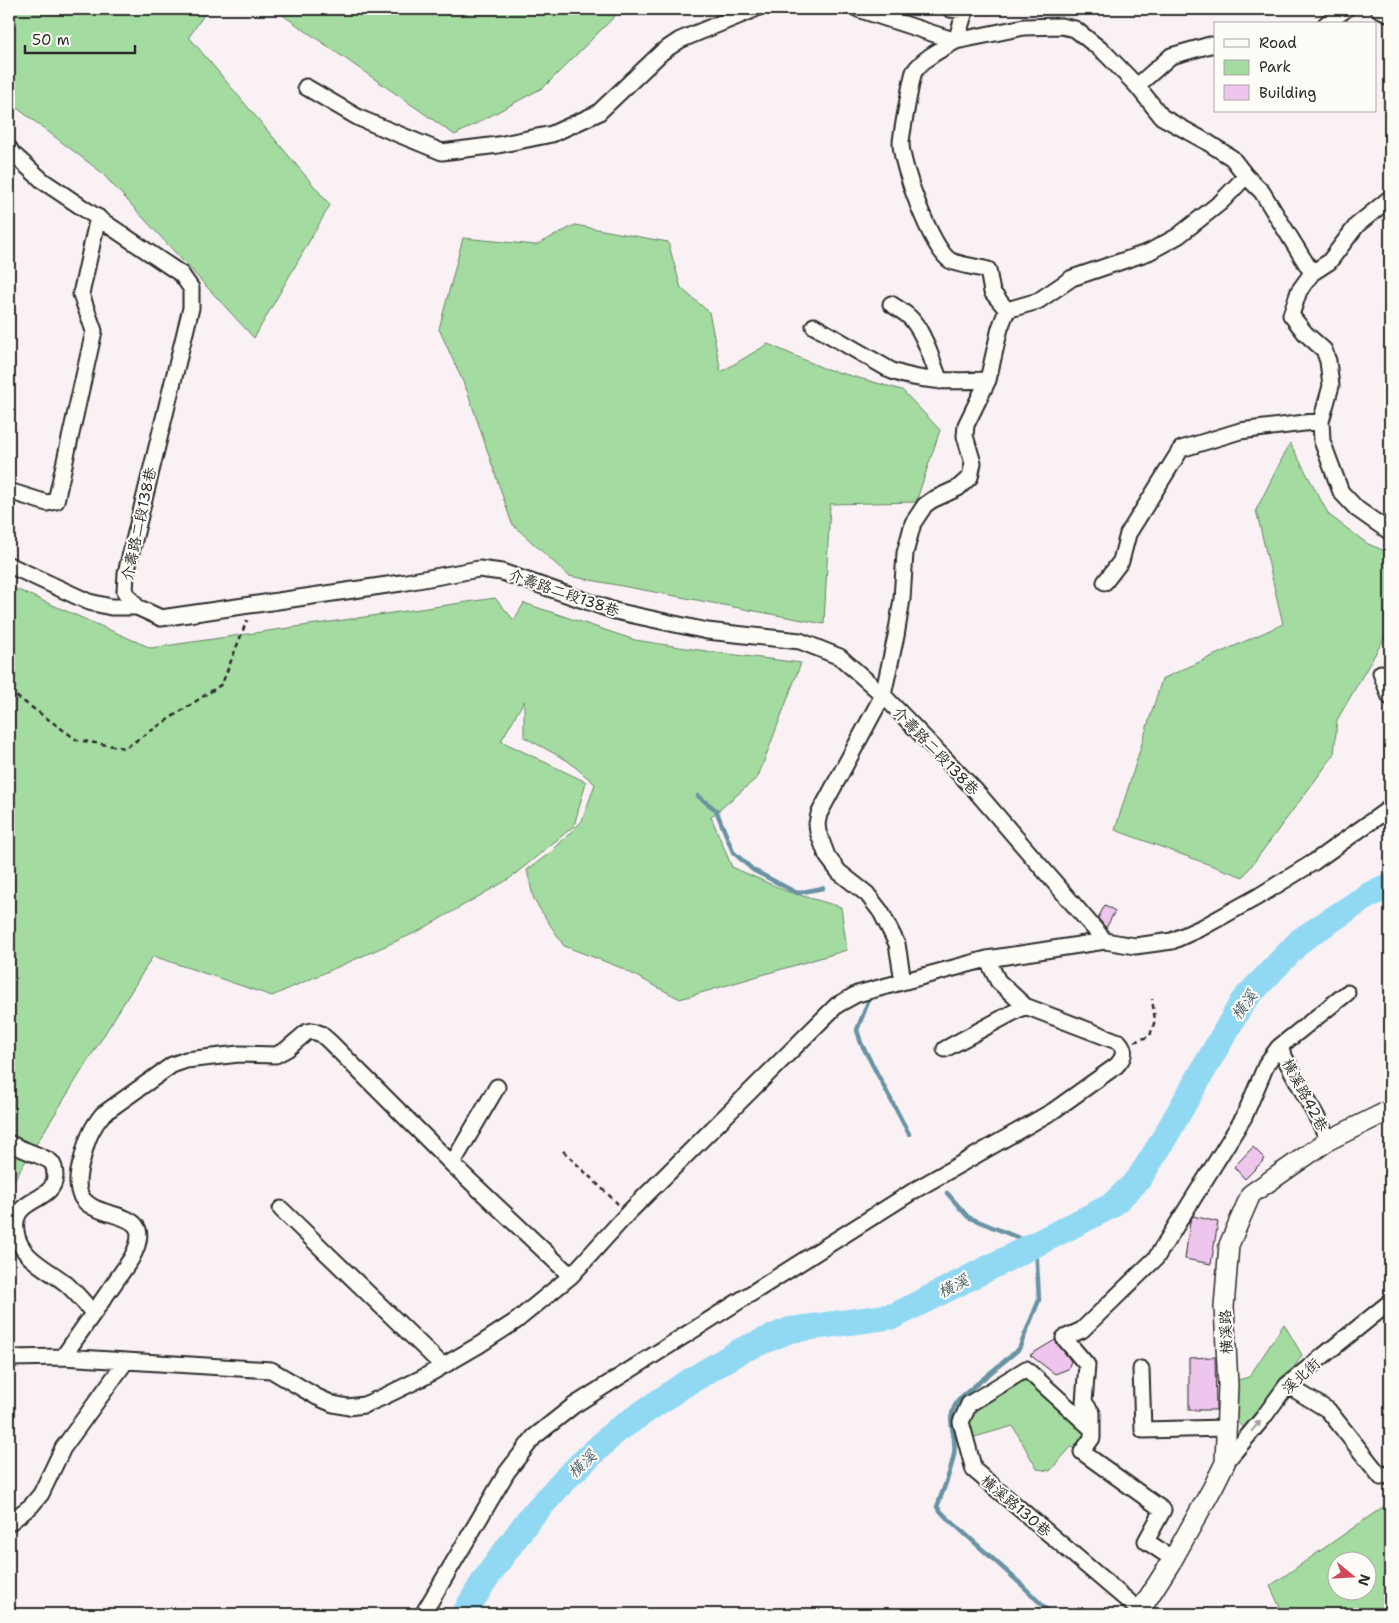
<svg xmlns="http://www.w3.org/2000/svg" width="1399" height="1623" viewBox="0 0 1399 1623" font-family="'Shantell Sans','LXGW WenKai TC',sans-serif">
<rect width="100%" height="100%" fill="#faf1f5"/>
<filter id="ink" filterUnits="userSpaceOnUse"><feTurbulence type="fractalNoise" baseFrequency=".02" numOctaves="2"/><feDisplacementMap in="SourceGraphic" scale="10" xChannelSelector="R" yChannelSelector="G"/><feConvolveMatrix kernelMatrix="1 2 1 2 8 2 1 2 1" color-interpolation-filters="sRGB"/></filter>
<g filter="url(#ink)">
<path fill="#a3dba0" stroke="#678366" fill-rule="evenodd" d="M9,9H208L189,37L330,205L254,338L101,172L9,102Z
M274,9H622L544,87L455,135Z
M575,225L668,242L681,288L709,312L721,372L768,344L823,368L902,390L940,430L916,502L830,504L824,624L569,576L512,524L468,393L439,329L463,238L536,245Z
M1290,443L1329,515L1368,544L1390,553V652L1385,637L1337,720L1334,755L1243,877L1115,830L1162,679L1283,624L1256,510Z
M9,586L151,648L495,598L514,620L524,603L635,640L712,652L801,663L758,777L711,817L732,867L786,891L841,907L847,950L680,999L619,967L564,946L534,900L527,870L551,852L582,821L595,784L568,761L524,737V701L501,741L586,782L574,826L509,879L417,932L272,996L153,956L9,1188Z
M1284,1324L1302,1355L1272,1401L1245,1431L1234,1417V1381L1249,1377Z
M1026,1375L1088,1431L1077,1450L1071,1447L1050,1471L1037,1469L1013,1426L971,1438L969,1419L975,1407Z
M1390,1502V1614H1283L1270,1586ZM1336,1560H1366V1590H1336Z"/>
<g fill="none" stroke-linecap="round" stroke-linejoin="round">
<path stroke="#6893a3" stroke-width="4.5" d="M698,796L716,810L733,852L753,870L797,893L823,888
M870,997L857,1030L861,1043L909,1134
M947,1193L968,1217L1036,1245L1039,1300L1019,1349L960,1398C942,1421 958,1432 954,1454C951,1472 943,1490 937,1507L944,1515L1023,1586L1051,1614"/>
<path stroke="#91d9f3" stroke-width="26" d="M464,1614L484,1581L529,1519L565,1479L616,1431L682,1386L742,1350L790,1330L894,1316L1111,1206L1138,1180L1159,1147L1243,1001L1301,940L1369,895L1390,886"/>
</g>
<path fill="#edc5ed" stroke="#2b2b2b" d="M1105,905L1115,911L1106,928L1098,918Z
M1253,1147L1265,1159L1245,1179L1234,1167Z
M1193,1216L1218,1222L1211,1264L1185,1259L1190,1221Z
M1055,1340L1071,1361L1068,1369L1055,1374L1030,1355Z
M1215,1357L1216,1410H1189V1358Z"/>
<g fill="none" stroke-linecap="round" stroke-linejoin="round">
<g stroke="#2b2b2b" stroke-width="19">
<path id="minor" d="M858,9L956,41L1024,27L1061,26L1075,29L1105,53L1137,86
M950,9L965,11L956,41C942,49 923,58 914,72C912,76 901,137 901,143C901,165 932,251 951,261C960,265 977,267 988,270L992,292L1007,310
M1379,9L1390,14
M1326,24L1346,9
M306,87L359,118L442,152L498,145L552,134L598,113L662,52L680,40L755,9
M9,148L12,153L43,181L181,274L191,288V308L126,573L125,592L137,607L161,618L401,583L479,569L502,572L615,611L707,631L800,641L840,657L883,695L974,789L1105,941
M1246,176L1262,192L1312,273
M1390,198L1357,225L1329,262L1312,273L1299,291L1291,315L1305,333L1324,350L1328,361L1331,386L1321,421L1322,441L1341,492L1357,509L1390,532
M891,304C899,309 908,314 913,321C926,337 932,362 940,381
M814,326L892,371C924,383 955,381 988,380
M9,491L47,503L56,501L94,331L81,294L98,217
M9,565L89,602L111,607H137
M1105,582L1121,561L1128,534L1181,449L1240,431L1321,421
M1381,673L1390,697
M903,981L897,944L881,912L867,894L839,872L827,856L818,832L817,824L819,814L883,695L896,636L902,599L905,553L913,523L925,505L932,500L958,488L970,477L973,463L965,436L966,425L988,380L1000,328L1007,310L1038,301L1072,278L1149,252L1178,236L1221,202L1246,176L1232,158L1207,142L1162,117L1137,86L1171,56L1210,45H1215
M945,1049L1025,1006
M1329,1140L1279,1047L1347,993
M9,1143C17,1148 46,1157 51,1162C54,1165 55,1172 55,1176C54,1204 11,1196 16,1231C19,1257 46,1268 64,1282C75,1291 84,1302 93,1313
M452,1164L497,1087
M281,1209L443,1366
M63,1357L131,1259C162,1203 93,1225 80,1194C76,1184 79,1169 82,1160C86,1142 91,1128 103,1114L172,1065L186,1060L239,1054L276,1055L287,1049L307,1032L313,1031L321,1034L330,1042L452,1164L571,1276
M9,1358L63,1357L271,1370L317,1397L333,1404L348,1407L364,1405L383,1397L424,1377L479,1345L516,1321L571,1276L628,1213L837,1005L857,994L987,959L1105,941L1135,946L1172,941L1203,927L1259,896L1314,862L1390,808
M1141,1369L1143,1430L1226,1428
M1287,1385L1328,1410L1381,1477L1390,1473
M1092,1429V1413L1084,1402L1087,1365L1064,1338L1082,1330L1156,1258L1244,1117L1267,1063L1279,1047
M1225,1463L1263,1418L1287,1385L1390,1302
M9,1523L31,1506L41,1494L63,1448L126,1361
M1140,1611L974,1470L961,1422L969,1404L1026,1369L1092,1429V1438L1082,1452L1163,1510L1146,1541L1173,1559
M423,1614L507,1472L534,1437L573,1406L915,1190L1053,1111L1116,1066C1123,1059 1127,1051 1119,1042L1025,1006L998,981L987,959"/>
</g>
<g stroke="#2b2b2b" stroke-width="22">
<path id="major" d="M1138,1614L1173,1559L1213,1487L1225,1463L1228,1385L1224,1307L1229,1245L1251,1194L1329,1140L1390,1110"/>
</g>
<path stroke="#2b2b2b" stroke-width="2.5" stroke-dasharray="5 4" stroke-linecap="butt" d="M9,691L77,740L125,748L222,684L247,620
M1134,1042L1150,1036L1155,1020L1152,999
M563,1151L618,1204"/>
<use href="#minor" stroke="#fdfcf7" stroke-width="15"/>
<use href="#major" stroke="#fdfcf7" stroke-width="19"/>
</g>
<defs><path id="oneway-solid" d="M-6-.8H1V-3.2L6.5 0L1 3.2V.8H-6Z" transform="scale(1.25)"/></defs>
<use fill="#9e9e9b" href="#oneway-solid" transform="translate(1256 1426) rotate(-50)"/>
</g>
<g text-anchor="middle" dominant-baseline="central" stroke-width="4" stroke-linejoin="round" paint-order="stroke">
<g font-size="15" fill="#2b2b2b" stroke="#fdfcf7">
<text transform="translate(139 524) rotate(-78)">介壽路二段138巷</text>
<text transform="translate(564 593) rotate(19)">介壽路二段138巷</text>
<text transform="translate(936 751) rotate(46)">介壽路二段138巷</text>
<text transform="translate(1305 1095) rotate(62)">橫溪路42巷</text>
<text transform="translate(1226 1332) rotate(-92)">橫溪路</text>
<text transform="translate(1301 1376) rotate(-42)">溪北街</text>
<text transform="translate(1016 1506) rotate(40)">橫溪路130巷</text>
</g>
<g font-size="16" font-style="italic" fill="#4a5f67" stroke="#fdfcf7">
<text transform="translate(1244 1005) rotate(-54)">橫溪</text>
<text transform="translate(953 1286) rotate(-27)">橫溪</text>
<text transform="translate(582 1464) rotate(-43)">橫溪</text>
</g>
</g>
<rect width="1399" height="1623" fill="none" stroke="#fdfcf7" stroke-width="30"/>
<rect x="15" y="15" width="1369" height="1593" fill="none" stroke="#2b2b2b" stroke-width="2" filter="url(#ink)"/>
<rect x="1214" y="22" width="162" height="90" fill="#fdfcf7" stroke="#a9a8a5"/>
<rect x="1224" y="39" width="25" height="8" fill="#fdfcf7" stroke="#a9a8a5"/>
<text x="1259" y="48" font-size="15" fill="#2b2b2b">Road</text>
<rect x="1224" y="60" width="25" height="15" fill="#a3dba0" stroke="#a9a8a5"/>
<text x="1259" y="72" font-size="15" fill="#2b2b2b">Park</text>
<rect x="1224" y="85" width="25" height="15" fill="#edc5ed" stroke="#a9a8a5"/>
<text x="1259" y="98" font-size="15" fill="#2b2b2b">Building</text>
<g transform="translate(1352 1576) rotate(108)"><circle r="24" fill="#fdfcf7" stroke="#a9a8a5"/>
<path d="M0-4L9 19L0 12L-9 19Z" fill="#d1495b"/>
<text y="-8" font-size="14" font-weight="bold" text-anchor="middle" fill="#2b2b2b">N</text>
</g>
<path d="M25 45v8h110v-8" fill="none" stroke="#2b2b2b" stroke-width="2.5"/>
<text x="32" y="45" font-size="15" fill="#2b2b2b" stroke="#fdfcf7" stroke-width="4" paint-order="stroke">50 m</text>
</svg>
